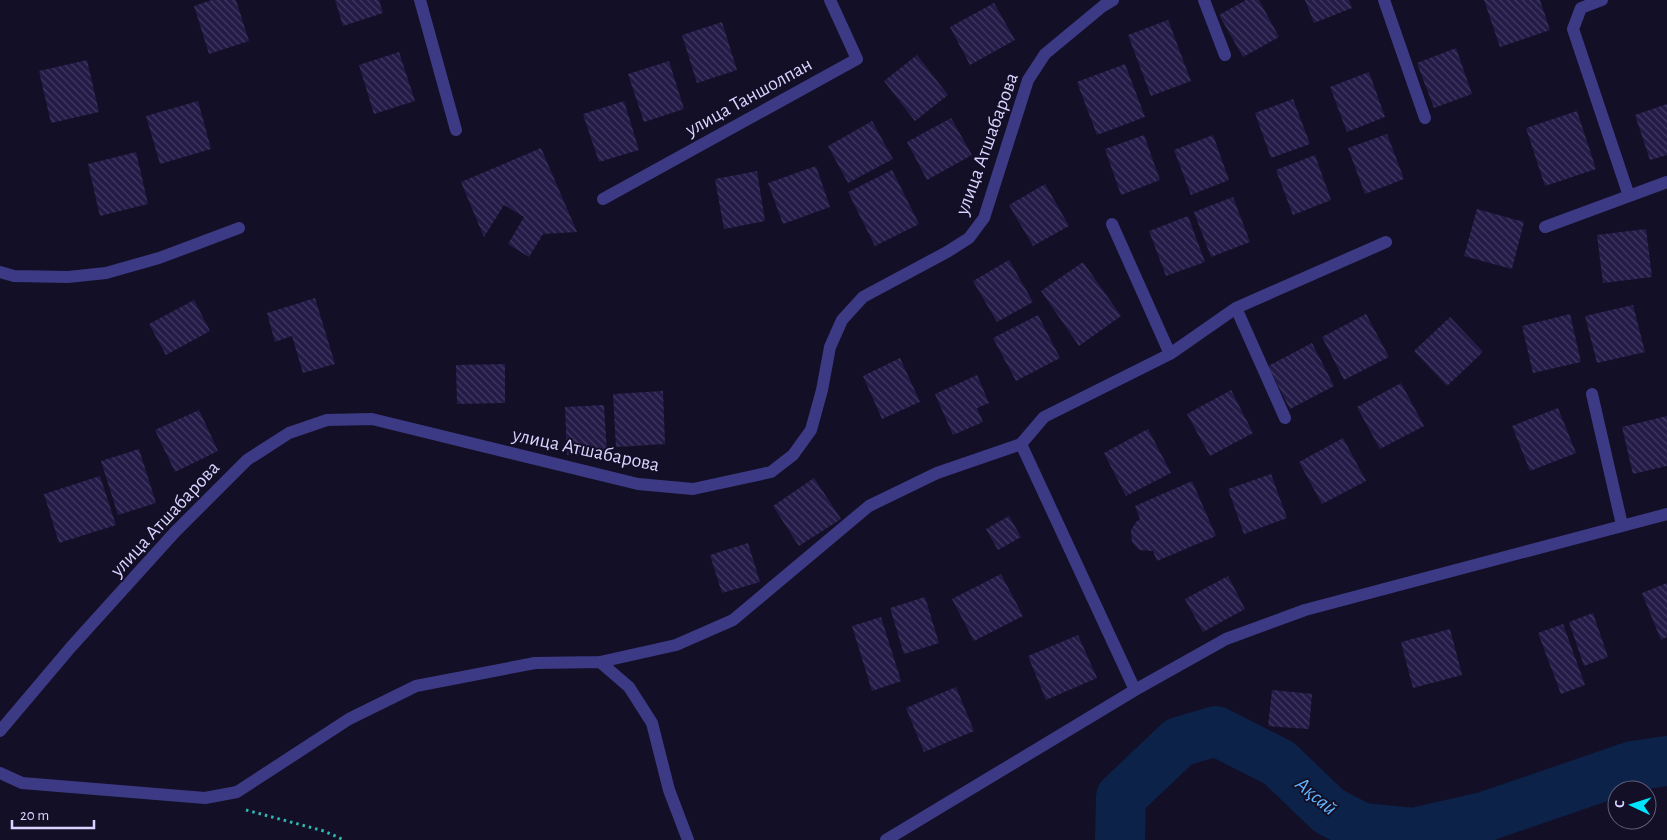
<svg xmlns="http://www.w3.org/2000/svg" width="1667" height="840" viewBox="0 0 1667 840" font-family="'Alegreya Sans',sans-serif">
<defs>
<pattern id="building-back-hatch" width="6" height="6" patternUnits="userSpaceOnUse" patternTransform="scale(1.25)"><rect width="6" height="6" fill="#241b47"/><path d="M-1 5l2 2M0 0l6 6M5-1l2 2" fill="none" stroke="#433b63"/></pattern>
</defs>
<rect width="100%" height="100%" fill="#130f26"/>
<g fill="none" stroke-linecap="round" stroke-linejoin="round">
<path stroke="#0c2248" stroke-width="50" d="M1120,840L1121,797L1179,742L1216,731L1279,763L1329,811L1362,828L1413,833L1487,816L1633,766L1667,761"/>
</g>
<path fill="url(#building-back-hatch)" d="M212,0H236L249,41L209,54L194,6Z
M335,0H379L383,13L343,26Z
M1246,0H1259L1279,37L1243,57L1219,15Z
M1305,0H1349L1352,8L1314,23Z
M1484,0H1540L1550,30L1500,47Z
M994,3L1015,40L970,65L950,27Z
M1168,20L1191,81L1151,96L1128,35Z
M722,22L737,70L697,83L682,35Z
M1456,48L1472,94L1434,108L1417,63Z
M399,52L415,101L374,114L359,65Z
M917,55L948,95L915,121L884,81Z
M87,60L99,112L51,123L39,71Z
M669,61L684,109L644,122L628,74Z
M1125,64L1145,117L1097,135L1077,82Z
M1369,72L1385,117L1347,132L1330,87Z
M1293,99L1310,144L1271,158L1255,113Z
M198,101L211,149L160,164L146,116Z
M624,101L639,150L599,162L583,114Z
M1667,104V155L1650,160L1635,115Z
M1577,111L1596,169L1545,186L1526,128Z
M951,118L972,155L927,180L907,142Z
M872,121L893,159L848,183L828,146Z
M1387,134L1404,179L1365,194L1348,148Z
M1144,135L1160,180L1121,195L1105,149Z
M1213,135L1229,180L1191,195L1174,150Z
M541,148L577,232L543,234L529,257L508,244L524,217L504,205L484,237L461,182Z
M136,152L148,204L100,216L88,164Z
M1315,155L1331,200L1293,215L1276,170Z
M816,166L830,207L783,224L768,183Z
M892,170L919,224L875,246L848,192Z
M757,171L765,221L724,229L715,179Z
M1045,184L1069,226L1033,246L1009,205Z
M1233,197L1250,242L1211,257L1194,212Z
M1477,209L1524,222L1512,269L1464,256Z
M1188,216L1205,262L1166,276L1149,231Z
M1646,229L1652,277L1603,283L1597,235Z
M1009,260L1033,302L997,322L973,281Z
M1083,262L1121,316L1079,346L1041,291Z
M315,298L335,364L303,373L292,336L275,342L267,313Z
M194,300L210,331L166,355L149,324Z
M1633,305L1645,352L1597,363L1585,316Z
M1366,314L1389,357L1344,380L1322,337Z
M1570,314L1581,362L1533,373L1522,326Z
M1038,315L1060,358L1016,381L993,338Z
M1450,317L1483,352L1447,386L1414,351Z
M1312,343L1334,386L1290,409L1268,366Z
M900,358L920,402L882,419L863,376Z
M505,364V403L457,404L456,365Z
M977,375L989,403L977,408L983,422L953,435L935,394Z
M1401,383L1424,426L1380,449L1357,407Z
M1231,390L1253,433L1210,456L1187,414Z
M663,391L665,444L616,447L613,394Z
M604,405L607,453L567,455L565,407Z
M1558,408L1576,453L1530,471L1512,426Z
M199,410L218,451L175,472L155,430Z
M1667,416V466L1633,474L1622,427Z
M1148,429L1171,473L1126,496L1104,453Z
M1343,438L1366,481L1322,504L1299,462Z
M139,449L156,503L118,515L101,461Z
M1271,474L1287,518L1244,534L1228,489Z
M100,476L116,525L59,543L44,494Z
M814,478L841,519L799,546L773,506Z
M1192,481L1216,536L1157,561L1153,551L1139,550L1132,542L1131,530L1136,522L1140,519L1135,506Z
M1009,516L1021,537L998,550L986,529Z
M748,543L760,582L722,593L710,555Z
M1001,574L1023,616L974,641L952,599Z
M1228,576L1245,609L1203,632L1185,599Z
M1667,583V637L1661,640L1642,593Z
M925,597L939,643L904,654L890,608Z
M1593,613L1608,657L1584,666L1569,622Z
M881,617L901,681L872,691L852,626Z
M1563,624L1585,685L1561,694L1538,633Z
M1450,629L1462,675L1413,688L1401,642Z
M1078,635L1097,678L1046,700L1028,656Z
M956,687L974,731L924,752L906,708Z
M1272,690L1312,694L1309,729L1268,726Z"/>
<g fill="none" stroke-linecap="round" stroke-linejoin="round">
<path stroke="#2fb8b0" stroke-width="3" stroke-dasharray="2.5 4" stroke-linecap="butt" d="M246,810L324,831L344,840"/>
<path stroke="#3d3a85" stroke-width="12" d="M420,0L456,130
M1204,0L1225,55
M1384,0L1425,118
M1602,0L1581,8L1573,29L1629,196
M603,199L857,59L830,0
M1112,224L1170,354
M1545,227L1667,182
M0,272L14,276L68,277L106,273L159,258L239,228
M1236,308L1285,418
M1592,394L1622,525
M1021,444L1135,690
M600,662L629,687L652,723L669,790L688,840
M0,731L71,647L175,532L247,460L289,433L327,420L372,419L638,484L693,489L771,472L793,455L811,430L822,390L830,347L842,320L863,297L947,252L969,238L984,218L1028,80L1045,54L1103,6L1113,0
M0,773L22,783L205,798L237,792L349,719L416,686L535,663L600,662L676,645L733,620L869,506L937,473L1021,444L1044,417L1170,354L1236,308L1386,242
M886,840L1135,690L1226,639L1305,610L1667,514"/>
</g>
<g text-anchor="middle" dominant-baseline="central" stroke-width="4" stroke-linejoin="round" paint-order="stroke">
<g font-size="20" fill="#d9d4ff" stroke="#130f26">
<text transform="translate(749 97) rotate(-29)">улица Таншолпан</text>
<text transform="translate(987 144) rotate(-70)">улица Атшабарова</text>
<text transform="translate(586 450) rotate(12)">улица Атшабарова</text>
<text transform="translate(165 519) rotate(-47)">улица Атшабарова</text>
</g>
<g font-size="21" font-style="italic" fill="#62b6ff" stroke="#130f26">
<text transform="translate(1316 796) rotate(40)">Ақсай</text>
</g>
</g>
<g transform="translate(1632 805) rotate(274)"><circle r="24" fill="#130f26" stroke="#625e7d"/>
<path d="M0-4L9 19L0 12L-9 19Z" fill="#00e5ff"/>
<text y="-8" font-size="14" font-weight="bold" text-anchor="middle" fill="#d9d4ff">С</text>
</g>
<path d="M12 820v8h82v-8" fill="none" stroke="#d9d4ff" stroke-width="2.5"/>
<text x="20" y="820" font-size="15" fill="#d9d4ff" stroke="#130f26" stroke-width="4" paint-order="stroke">20 m</text>
</svg>
